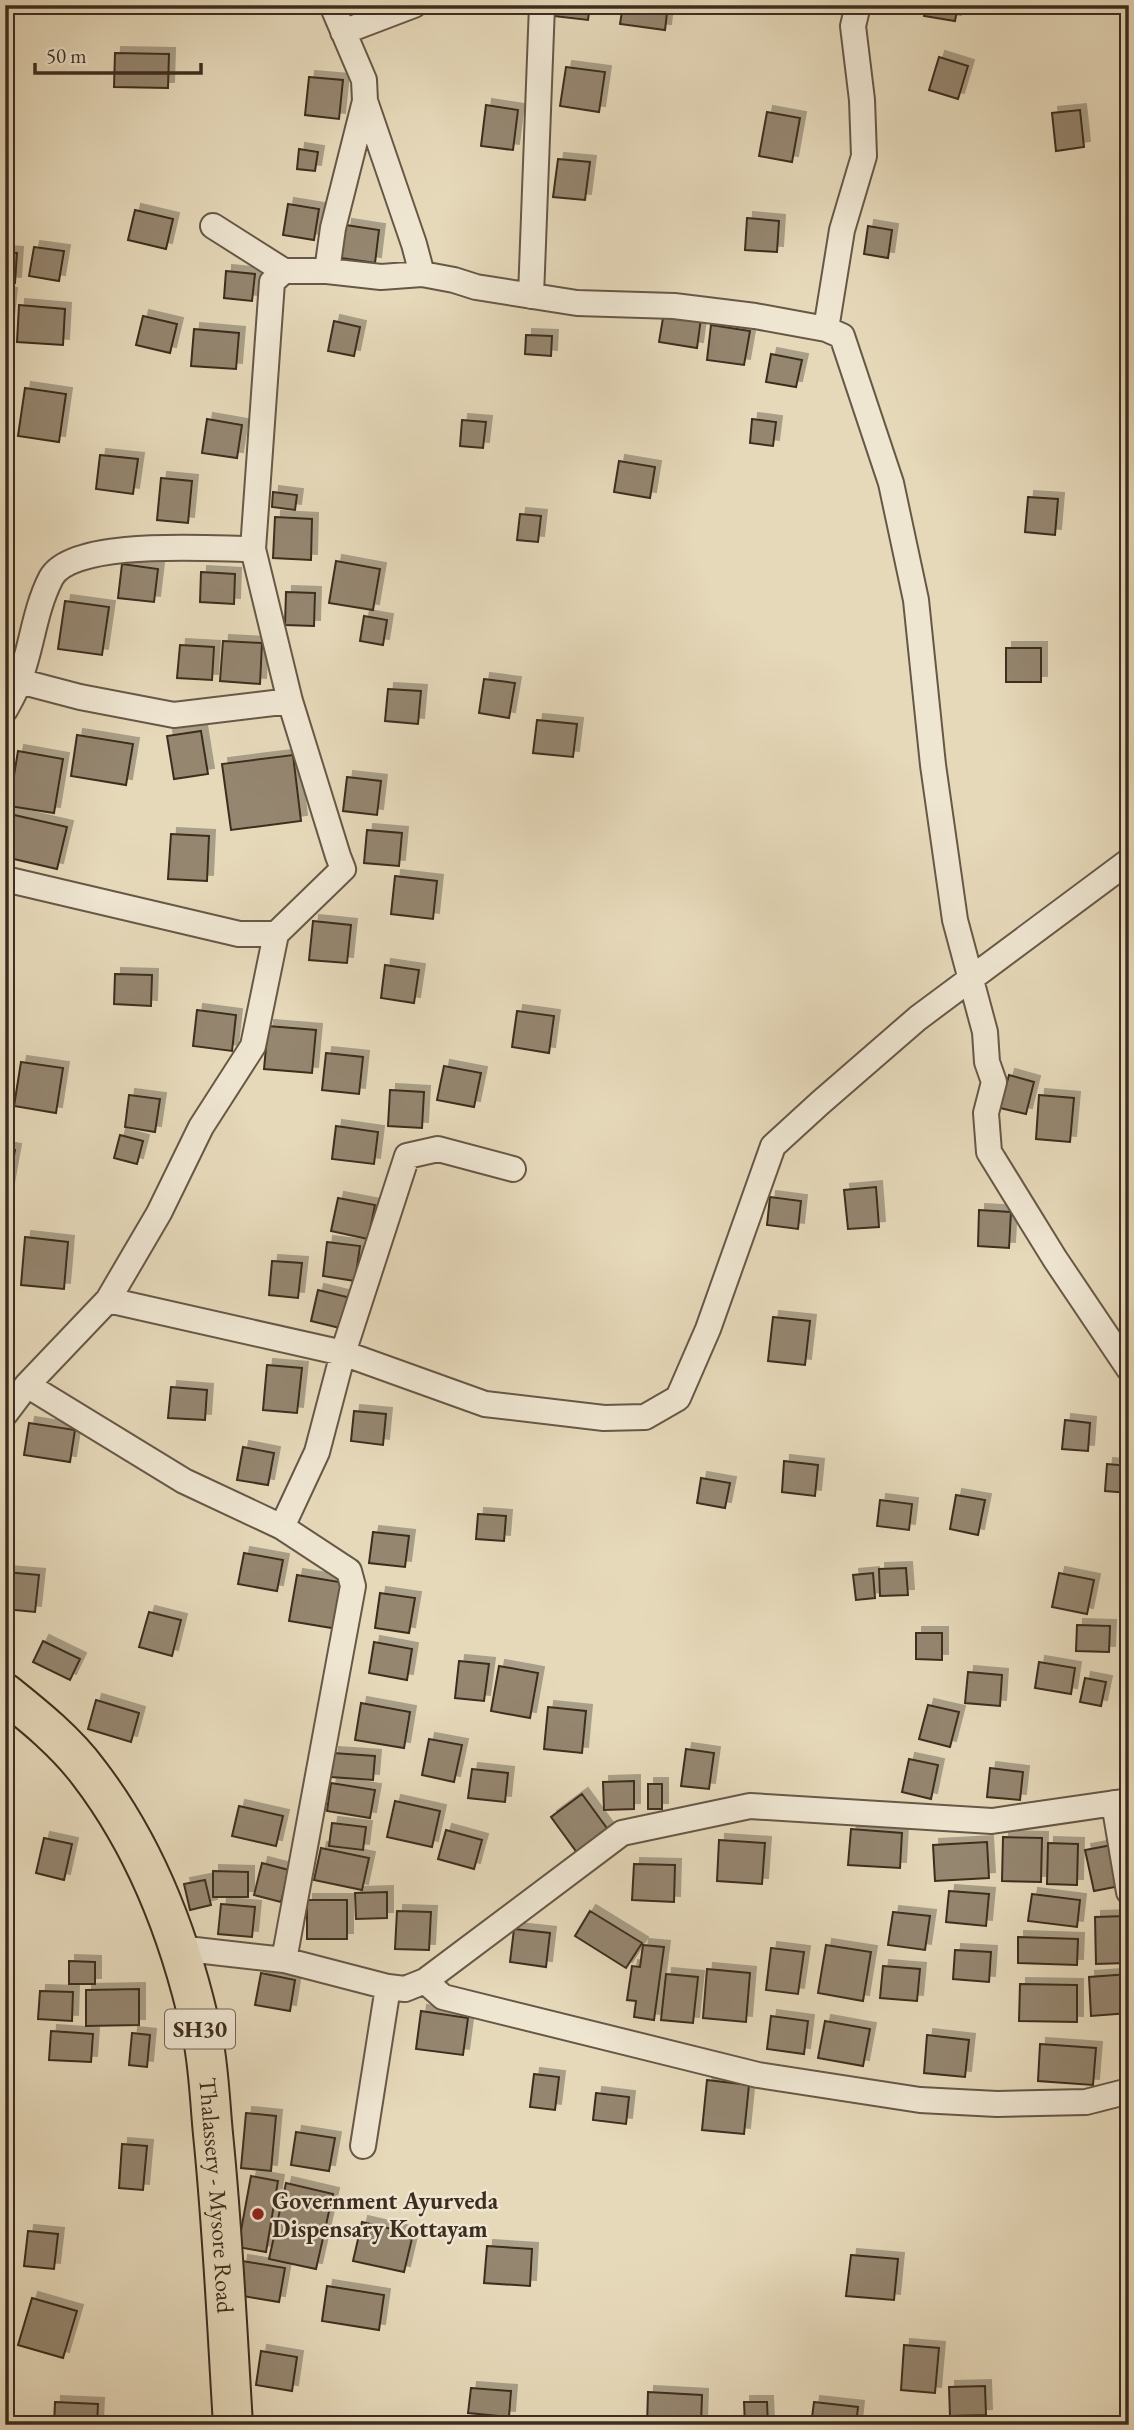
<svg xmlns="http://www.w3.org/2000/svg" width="1134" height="2430" viewBox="0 0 1134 2430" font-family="'EB Garamond',serif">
<defs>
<filter id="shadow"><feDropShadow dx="6" dy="-6" stdDeviation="0" flood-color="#0004"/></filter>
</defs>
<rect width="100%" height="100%" fill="#e6d9ba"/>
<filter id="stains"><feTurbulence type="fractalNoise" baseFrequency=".00286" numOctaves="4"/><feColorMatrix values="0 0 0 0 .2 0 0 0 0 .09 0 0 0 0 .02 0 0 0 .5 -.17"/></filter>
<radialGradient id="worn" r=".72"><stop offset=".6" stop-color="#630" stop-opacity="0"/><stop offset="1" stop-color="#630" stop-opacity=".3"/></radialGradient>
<path fill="#958670" stroke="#3d2d1f" stroke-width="2" filter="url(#shadow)" d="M177,5H205L204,13L176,9Z
M555,5H590L588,20L553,16Z
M623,5H668L665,30L620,24Z
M926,5H958L955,21L924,16Z
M115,53L169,54L168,88L114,87Z
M939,57L968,66L958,99L929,90Z
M566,67L605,72L599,112L560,106Z
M309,77L343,80L339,119L305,115Z
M486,105L518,110L513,150L481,146Z
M1080,110L1084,147L1056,151L1052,113Z
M767,112L800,118L792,162L759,156Z
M299,149L318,152L315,171L297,169Z
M558,159L590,162L585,200L553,197Z
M288,204L319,209L314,240L283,235Z
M135,210L173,219L166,249L128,240Z
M747,218L779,221L777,252L745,250Z
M346,225L379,230L375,263L341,258Z
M868,226L892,230L888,258L864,254Z
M34,247L64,251L59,281L29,276Z
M5,252L17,253L15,283L5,282Z
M226,271L255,274L252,301L224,298Z
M5,293L11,294L8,322L5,321Z
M19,305L65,309L63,345L17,342Z
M664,312L701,318L697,348L659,342Z
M143,316L177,324L170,353L136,345Z
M334,321L360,327L354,356L328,351Z
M711,325L750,331L744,365L707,360Z
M194,329L239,333L236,369L191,366Z
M526,335L552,336L551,356L525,354Z
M771,354L802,360L796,387L766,382Z
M25,388L66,394L59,442L18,436Z
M207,419L242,425L237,458L202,453Z
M752,419L776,422L773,446L750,443Z
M462,420L486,422L483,448L460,446Z
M100,455L138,459L133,494L96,489Z
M619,461L655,467L650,498L614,492Z
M161,478L192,481L188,523L157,520Z
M273,492L297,495L295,510L272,507Z
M1028,497L1058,499L1055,535L1025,532Z
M520,514L541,516L538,542L517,540Z
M275,517L312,519L311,560L273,558Z
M336,561L380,569L373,610L329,603Z
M122,564L158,569L154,602L118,598Z
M201,572L235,574L234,604L200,602Z
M286,592L315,593L314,626L285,625Z
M65,601L109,607L102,655L58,649Z
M364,616L387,620L383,645L360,641Z
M223,641L262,643L260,684L220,681Z
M180,645L214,647L212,680L177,678Z
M1006,648H1041V682H1006Z
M484,679L515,683L509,718L479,713Z
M388,689L421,691L418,724L385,721Z
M537,720L577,724L573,757L533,753Z
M201,731L208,774L174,779L167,736Z
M77,735L133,744L126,785L71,776Z
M18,751L63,759L54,813L9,806Z
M293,755L301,821L231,830L222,764Z
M347,777L381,781L377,815L343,811Z
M10,814L67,827L57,869L5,857V836Z
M367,830L402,833L399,866L364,863Z
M171,834L209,836L207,881L168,879Z
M395,876L437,881L433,919L391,914Z
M313,921L351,925L347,963L309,960Z
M385,965L419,970L414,1003L381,998Z
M115,974L152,975L151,1006L114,1004Z
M197,1010L236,1015L232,1051L193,1046Z
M517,1011L554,1016L549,1053L512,1047Z
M268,1026L316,1030L312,1073L264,1069Z
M326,1053L363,1057L359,1094L322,1090Z
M21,1062L63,1068L56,1113L14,1106Z
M444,1066L481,1073L474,1107L437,1100Z
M1009,1075L1034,1082L1026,1114L1000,1108Z
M390,1090L424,1092L422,1128L388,1126Z
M129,1095L160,1099L155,1132L125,1127Z
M1039,1095L1074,1098L1070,1142L1036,1139Z
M336,1126L378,1132L374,1164L332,1159Z
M120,1135L143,1141L137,1164L114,1158Z
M5,1148L15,1150L8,1189H5Z
M876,1187L879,1227L848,1229L844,1190Z
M770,1197L801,1201L798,1229L767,1225Z
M338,1198L375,1205L368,1239L331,1231Z
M979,1210L1011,1212L1009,1248L978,1246Z
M25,1237L68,1242L64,1289L21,1285Z
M327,1242L360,1246L355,1281L323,1276Z
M272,1261L302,1263L298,1298L269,1295Z
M318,1290L351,1298L344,1329L311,1321Z
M773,1317L810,1321L805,1365L768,1361Z
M267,1365L302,1368L297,1413L263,1410Z
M171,1387L207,1390L205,1420L168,1418Z
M354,1411L386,1414L383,1445L351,1441Z
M1065,1420L1090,1423L1088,1451L1062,1449Z
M29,1423L75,1430L70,1462L24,1455Z
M243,1447L274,1453L268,1485L237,1480Z
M784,1461L818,1465L815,1496L782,1492Z
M1107,1464L1129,1466V1493L1105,1491Z
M701,1478L730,1483L725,1508L697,1503Z
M956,1495L985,1500L978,1535L950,1529Z
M880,1500L912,1504L909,1530L877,1526Z
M478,1514L506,1516L504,1541L476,1539Z
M373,1532L409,1536L405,1567L369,1563Z
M244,1553L283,1560L277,1591L238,1584Z
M906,1568L908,1595L880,1596L879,1569Z
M5,1572L39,1575L35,1612L5,1609Z
M873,1573L875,1598L856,1600L853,1575Z
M1059,1573L1094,1580L1087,1614L1052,1607Z
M297,1575L345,1583L338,1629L289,1621Z
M380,1593L415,1598L409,1633L375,1628Z
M149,1612L181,1620L172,1656L139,1647Z
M1077,1625L1110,1626L1109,1652L1076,1651Z
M916,1633H942V1660L916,1659Z
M43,1641L80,1659L70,1680L33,1662Z
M374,1642L412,1649L407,1680L369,1673Z
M459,1661L489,1664L484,1701L455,1698Z
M1039,1662L1075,1668L1071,1694L1035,1688Z
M499,1666L538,1673L530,1718L491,1711Z
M968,1672L1002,1675L1000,1706L965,1703Z
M1085,1678L1106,1682L1101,1706L1080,1702Z
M96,1700L139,1713L131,1742L88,1729Z
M361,1703L410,1712L404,1748L355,1740Z
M928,1705L959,1712L950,1747L919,1739Z
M548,1707L586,1711L582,1753L544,1749Z
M429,1739L462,1745L454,1782L422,1775Z
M686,1749L714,1753L709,1789L681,1786Z
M333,1753L375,1756L373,1780L331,1777Z
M909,1759L938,1765L931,1799L902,1792Z
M990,1768L1023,1772L1020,1800L987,1797Z
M472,1769L508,1773L505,1802L468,1798Z
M634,1781V1809L604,1810L603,1782Z
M331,1783L375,1790L370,1818L327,1811Z
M648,1784H662V1809H648Z
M582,1794L609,1831L578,1854L551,1817Z
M395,1801L440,1811L432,1847L387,1837Z
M239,1806L283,1816L276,1846L232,1836Z
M332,1823L366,1827L363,1850L329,1846Z
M851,1829L902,1833L900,1868L848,1865Z
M446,1830L482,1840L474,1869L438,1859Z
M1003,1837L1042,1838L1041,1882L1002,1881Z
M44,1838L72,1844L64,1880L36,1873Z
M719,1840L765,1843L762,1884L717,1881Z
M987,1842L989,1878L935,1881L933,1845Z
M1048,1843L1078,1844L1077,1885L1047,1884Z
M1112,1845L1120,1886L1094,1891L1085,1850Z
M321,1848L369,1858L362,1890L314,1880Z
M262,1863L289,1870L281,1902L254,1895Z
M634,1864L675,1865L674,1902L632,1900Z
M213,1871L248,1872V1897H213Z
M205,1880L211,1905L190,1910L184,1884Z
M949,1891L989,1894L986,1926L946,1922Z
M387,1892V1918L356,1919L355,1893Z
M1032,1894L1080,1900L1077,1927L1028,1921Z
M307,1900H347V1939H307Z
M221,1904L255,1907L252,1937L218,1934Z
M397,1911L431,1912L429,1950L395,1949Z
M590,1911L642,1943L626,1968L575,1936Z
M893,1912L930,1916L925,1950L888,1945Z
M1125,1916L1126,1963L1096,1964L1095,1917Z
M514,1929L550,1933L546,1967L510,1962Z
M1018,1937L1078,1939L1077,1965L1018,1963Z
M643,1945L664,1947L654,2020L634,2017L636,2001L627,2000L632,1966L640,1967Z
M826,1945L871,1952L863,2001L818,1993Z
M771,1948L804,1952L798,1994L766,1990Z
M955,1950L991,1952L989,1982L953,1979Z
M69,1961L95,1962V1984H69Z
M883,1966L920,1969L917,2001L880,1998Z
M707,1969L750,1973L746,2022L703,2018Z
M261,1973L295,1980L290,2011L255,2005Z
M666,1974L698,1977L693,2023L661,2020Z
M1129,1974V2013L1091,2016L1089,1977Z
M1020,1984L1077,1985V2022L1019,2021Z
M139,1989V2025L86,2026V1990Z
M40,1991L73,1992L72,2021L38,2019Z
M421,2011L468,2018L463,2055L416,2049Z
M771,2016L808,2021L804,2054L767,2049Z
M825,2021L870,2029L863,2066L818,2058Z
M51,2031L93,2034L91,2062L49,2060Z
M132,2033L150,2035L147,2067L129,2065Z
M927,2035L969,2040L965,2077L924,2073Z
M1040,2044L1096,2048L1093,2085L1038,2081Z
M534,2074L559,2077L555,2110L530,2107Z
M707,2080L749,2085L744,2134L702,2130Z
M596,2093L629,2097L626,2124L593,2120Z
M246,2113L276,2116L271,2171L241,2168Z
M296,2132L335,2138L329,2171L291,2165Z
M122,2144L147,2146L143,2190L119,2188Z
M251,2176L278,2181L266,2252L238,2247Z
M286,2183L333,2194L316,2269L269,2259Z
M362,2222L413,2234L404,2272L353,2261Z
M28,2231L58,2234L54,2269L24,2266Z
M487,2246L532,2249L530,2286L484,2283Z
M851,2255L898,2259L894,2300L846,2296Z
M242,2261L285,2268L279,2302L237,2295Z
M327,2286L384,2295L379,2330L322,2321Z
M32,2298L77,2311L63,2358L18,2345Z
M904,2345L939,2348L935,2393L901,2390Z
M261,2351L297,2357L292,2391L256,2385Z
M985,2386L986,2415L950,2416L949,2387Z
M471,2388L511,2391L509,2417L468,2413Z
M648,2392L702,2395L701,2425H647Z
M55,2402L98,2404L97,2425H54Z
M744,2402H767L768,2425H745Z
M814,2402L858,2407L856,2425H811Z"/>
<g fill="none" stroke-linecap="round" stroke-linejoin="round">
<g stroke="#675846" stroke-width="28">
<path id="street" d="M858,5L853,26L862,100L864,156L842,230L826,329L842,336L891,483L916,600L933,765L955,920L985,1032L987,1062L994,1082L986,1113L989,1152L1055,1259L1129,1369
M343,32L414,5
M365,101L414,244L422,274
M213,226L284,271
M327,271L381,277L422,274L454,280L476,287L577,303L674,306L755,316L826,329
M531,296L542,5
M19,681L80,697L174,715L290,701
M5,710C10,701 16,691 19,681C32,648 34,611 51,578C72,538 211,549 253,549
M5,879L239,934H276
M108,1300L159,1213L201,1127L253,1046L276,934L343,869L338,856L290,701L253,549L272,282L284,271H327L333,228L365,101L364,80L332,5
M27,1385L184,1481L282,1527L349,1571L353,1586L284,1960
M5,1414L27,1385L108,1300L343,1353L485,1404L604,1418L645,1417L678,1398L708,1329L773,1146L820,1103L918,1018L1129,861
M282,1527L317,1452L343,1353L407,1156L438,1149L513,1169
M1114,1803L1129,1892
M178,1948L284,1960L388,1987L405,1989L425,1981L622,1833L750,1806L992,1821L1129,1801
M425,1981L443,1997L758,2075L920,2100L997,2104L1086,2102L1129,2091
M363,2146L388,1987"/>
</g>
<g stroke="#3d2d1f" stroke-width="42">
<g id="primary">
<path id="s1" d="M5,1693C35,1717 66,1742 89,1773C148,1850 183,1945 203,2039C209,2070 210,2103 213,2134C223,2231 227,2328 233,2425"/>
</g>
</g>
<use href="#street" stroke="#efe6d2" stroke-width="24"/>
<use href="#primary" stroke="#e6d9ba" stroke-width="38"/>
</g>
<circle fill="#8f2418" stroke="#efe6d2" stroke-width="2.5" cx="258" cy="2214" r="7"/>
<g text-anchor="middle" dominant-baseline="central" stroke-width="5" stroke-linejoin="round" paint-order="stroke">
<rect fill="#efe6d2" stroke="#726455" stroke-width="2" x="165" y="2009.5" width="70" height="39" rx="5"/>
<g font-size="23" font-weight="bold" fill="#3d2d1f">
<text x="200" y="2029">SH30</text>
</g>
<g font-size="24" fill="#3d2d1f" stroke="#efe6d2">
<text stroke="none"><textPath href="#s1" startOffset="565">Thalassery - Mysore Road</textPath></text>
</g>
<g font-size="24" font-weight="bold" fill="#3d2d1f" stroke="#efe6d2" text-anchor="start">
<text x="272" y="2200">Government Ayurveda<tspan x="272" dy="28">Dispensary Kottayam</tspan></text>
</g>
</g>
<rect width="1134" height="2430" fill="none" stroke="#e6d9ba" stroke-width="28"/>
<rect x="7" y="7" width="1120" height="2416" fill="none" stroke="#3d2d1f" stroke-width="3.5"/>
<rect x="14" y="14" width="1106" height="2402" fill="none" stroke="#3d2d1f" stroke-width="2"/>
<path d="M35 63v10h166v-10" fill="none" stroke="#3d2d1f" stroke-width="3.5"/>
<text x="46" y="63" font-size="21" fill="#3d2d1f" stroke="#efe6d2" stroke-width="5" paint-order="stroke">50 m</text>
<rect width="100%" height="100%" filter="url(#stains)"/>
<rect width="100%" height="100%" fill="url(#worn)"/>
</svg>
